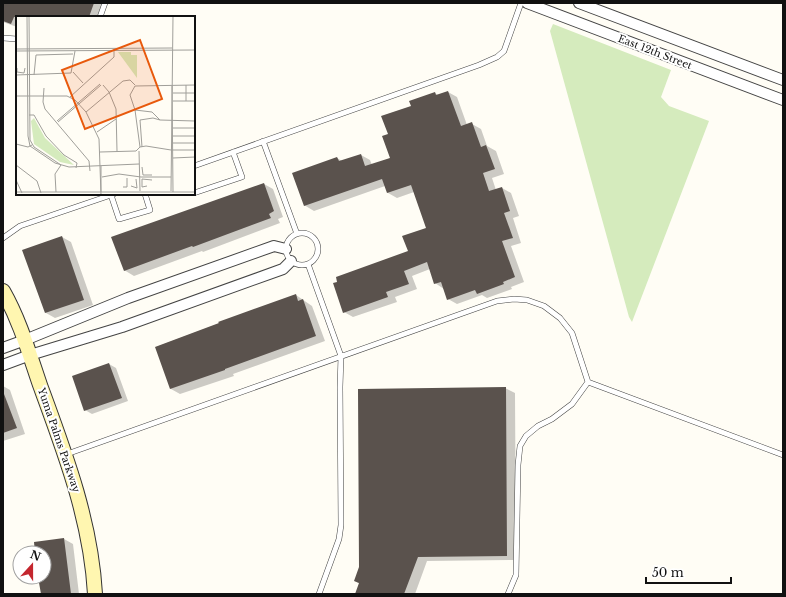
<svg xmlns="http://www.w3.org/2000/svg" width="786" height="597" viewBox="0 0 786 597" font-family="'Libre Baskerville',serif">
<rect width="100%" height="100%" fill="#fffdf5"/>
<path fill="#d5ebbd" d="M553,24L671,70L661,97L669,106L709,121L632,322L629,317L550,31Z"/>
<path fill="#0003" d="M3,3H105L100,17H17V27L3,22Z
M448,92L457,97L467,125L472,124L481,129L487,146L496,151L504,174L492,178L496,190L502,188L511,193L519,216L513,218L521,243L511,246L524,282L511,287L512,289L487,298L482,295L457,304L448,299L444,289L435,283L430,269L412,276L417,289L395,297L397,302L353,317L344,312L409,252L428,228L414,192L397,198L388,193L385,186L314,211L304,205L337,158L342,161L361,155L370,160L372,165L391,158L389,135L412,107L435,93L438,95Z
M264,184L273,189L283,217L278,219L280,223L203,252L202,251L134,276L124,270Z
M62,237L71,242L93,305L55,318L46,313Z
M296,295L312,306L325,341L233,374L234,376L180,394L171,389L156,347Z
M109,364L116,368L128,401L92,414L85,410Z
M3,386L10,390L25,434L3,441Z
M505,388L515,393L516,560L427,561L415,594H356L360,584L355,581L360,567Z
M64,539L73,544L79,594H42L39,577H44V553H36Z"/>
<path fill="#5a524d" d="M3,3H94L89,17H14L11,24L3,21Z
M448,91L461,126L472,122L481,147L486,145L495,169L483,173L489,191L502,187L510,211L504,213L513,238L502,241L515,277L503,282L504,284L477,294L475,290L447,300L441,282L434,284L427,262L404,271L409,284L386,292L388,297L343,313L333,283L337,282L336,277L408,251L402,236L426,228L411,185L387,193L382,179L304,206L292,173L337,157L339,161L361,154L365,166L390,158L382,136L388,134L381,116L411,106L409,101L435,92L436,95Z
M264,183L274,211L269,214L271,218L193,247L192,246L124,271L111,237Z
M62,236L84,300L45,313L22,250Z
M296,294L298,301L303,299L316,336L225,369V370L170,389L155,347L219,323L218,322Z
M109,363L122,398L84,411L72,376Z
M506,387L507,556L418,557L404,594H355L359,583L354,581L359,567L358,389Z
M3,394H4L17,428L3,433Z
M64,538L71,594H41L38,577H44V553H35L34,542Z"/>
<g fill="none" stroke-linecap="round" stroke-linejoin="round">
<g stroke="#444" stroke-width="6">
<path id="lane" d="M100,17L105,3
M3,38L17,39
M263,141L297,234
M194,166L479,65L497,57L504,51L521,3
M194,193L242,177L233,152
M111,195L119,219L150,210L145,194
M286 249a16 16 0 1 1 32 0a16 16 0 1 1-32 0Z
M3,238L20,226L114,194
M308,264L341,356L340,387L341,525L339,539L319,594
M67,454L497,301L514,299L527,300L544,306L560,318L572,333L588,382
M508,594L516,575L518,465L520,446L526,436L538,426L552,419L572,404L588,382L783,455"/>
</g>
<g stroke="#444" stroke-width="12">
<path id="street" d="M527,3L783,100
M579,3L783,80
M3,348L25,340L128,298L274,246L286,249
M3,365L30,355L122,327L283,269L291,261"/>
</g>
<g stroke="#333" stroke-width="16">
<path id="secondary" d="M3,291C20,321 29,353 40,385C65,453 91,521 95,594"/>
</g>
<use href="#lane" stroke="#fff" stroke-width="5"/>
<use href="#street" stroke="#fff" stroke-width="10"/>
<use href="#secondary" stroke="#fff6b0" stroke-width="14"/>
</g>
<g text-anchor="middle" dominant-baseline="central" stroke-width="4" stroke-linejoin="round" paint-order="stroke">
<g font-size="10" fill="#111" stroke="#fff">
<text transform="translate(655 52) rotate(21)">East 12th Street</text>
<text transform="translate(59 440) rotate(71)">Yuma Palms Parkway</text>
</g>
</g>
<g transform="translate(16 16)">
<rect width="179" height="179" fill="#fffdf5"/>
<path d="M102,36H115V39H121V62ZM18,102L29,122L58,149L44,146L18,128L15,105Z" fill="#d5ebbd"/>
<path fill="none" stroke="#a09f9a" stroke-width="1" d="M11,0L12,120L14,130L39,147L53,151L123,148M13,0L14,124L18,131L45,149M0,33L156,32M0,35L179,34M1,52V56L8,57L9,52M57,56L67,67M0,59L55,57L59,35M18,59L20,39L57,38M87,69L93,76L100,93L101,135M170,69V85M179,69L119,70L114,79L119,94L136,96L144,104L179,105M156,70L157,176M28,72L27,86L29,93L73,145L74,155M157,77H179M0,80H51L59,84L70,96L83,123L85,179M54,81L98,41V33M157,85H179M119,94L124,131M70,96L107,65L114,64L119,69M13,99H18L30,120L48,139L61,147L60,152M41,105L84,68M42,106L85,69M157,112H179M81,116L100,103M156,120H179M157,127H179M0,128L12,131L16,129M126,131L124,104L137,102L144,104M123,135L124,175M84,136L120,135L124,131L130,130L155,134H179M157,142L179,141M0,149L21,165L25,177M85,150V176M126,151L127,159H136M86,161L103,158L125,161H155M0,164L6,177M115,170L121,172L120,163M131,170L126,171V163L136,164M107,171H111V162M155,175L157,0M0,176H179M40,176L39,158L45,149"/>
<path fill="#e8590c" fill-opacity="0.15" stroke="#e8590c" stroke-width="2" d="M124,24L146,83L69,113L46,54Z"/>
<rect width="179" height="179" fill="none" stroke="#111" stroke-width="2"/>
</g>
<rect width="786" height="597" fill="none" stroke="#111111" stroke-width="8"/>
<g transform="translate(32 565) rotate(21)"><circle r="19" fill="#ffffff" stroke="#a0a0a0"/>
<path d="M0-3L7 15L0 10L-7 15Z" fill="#c4262e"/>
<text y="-6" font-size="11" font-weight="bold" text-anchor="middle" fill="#111111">N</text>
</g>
<path d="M646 577v6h85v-6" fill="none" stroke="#111111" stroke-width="2"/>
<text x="652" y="577" font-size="12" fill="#111111" stroke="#ffffff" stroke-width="3" paint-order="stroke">50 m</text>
</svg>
